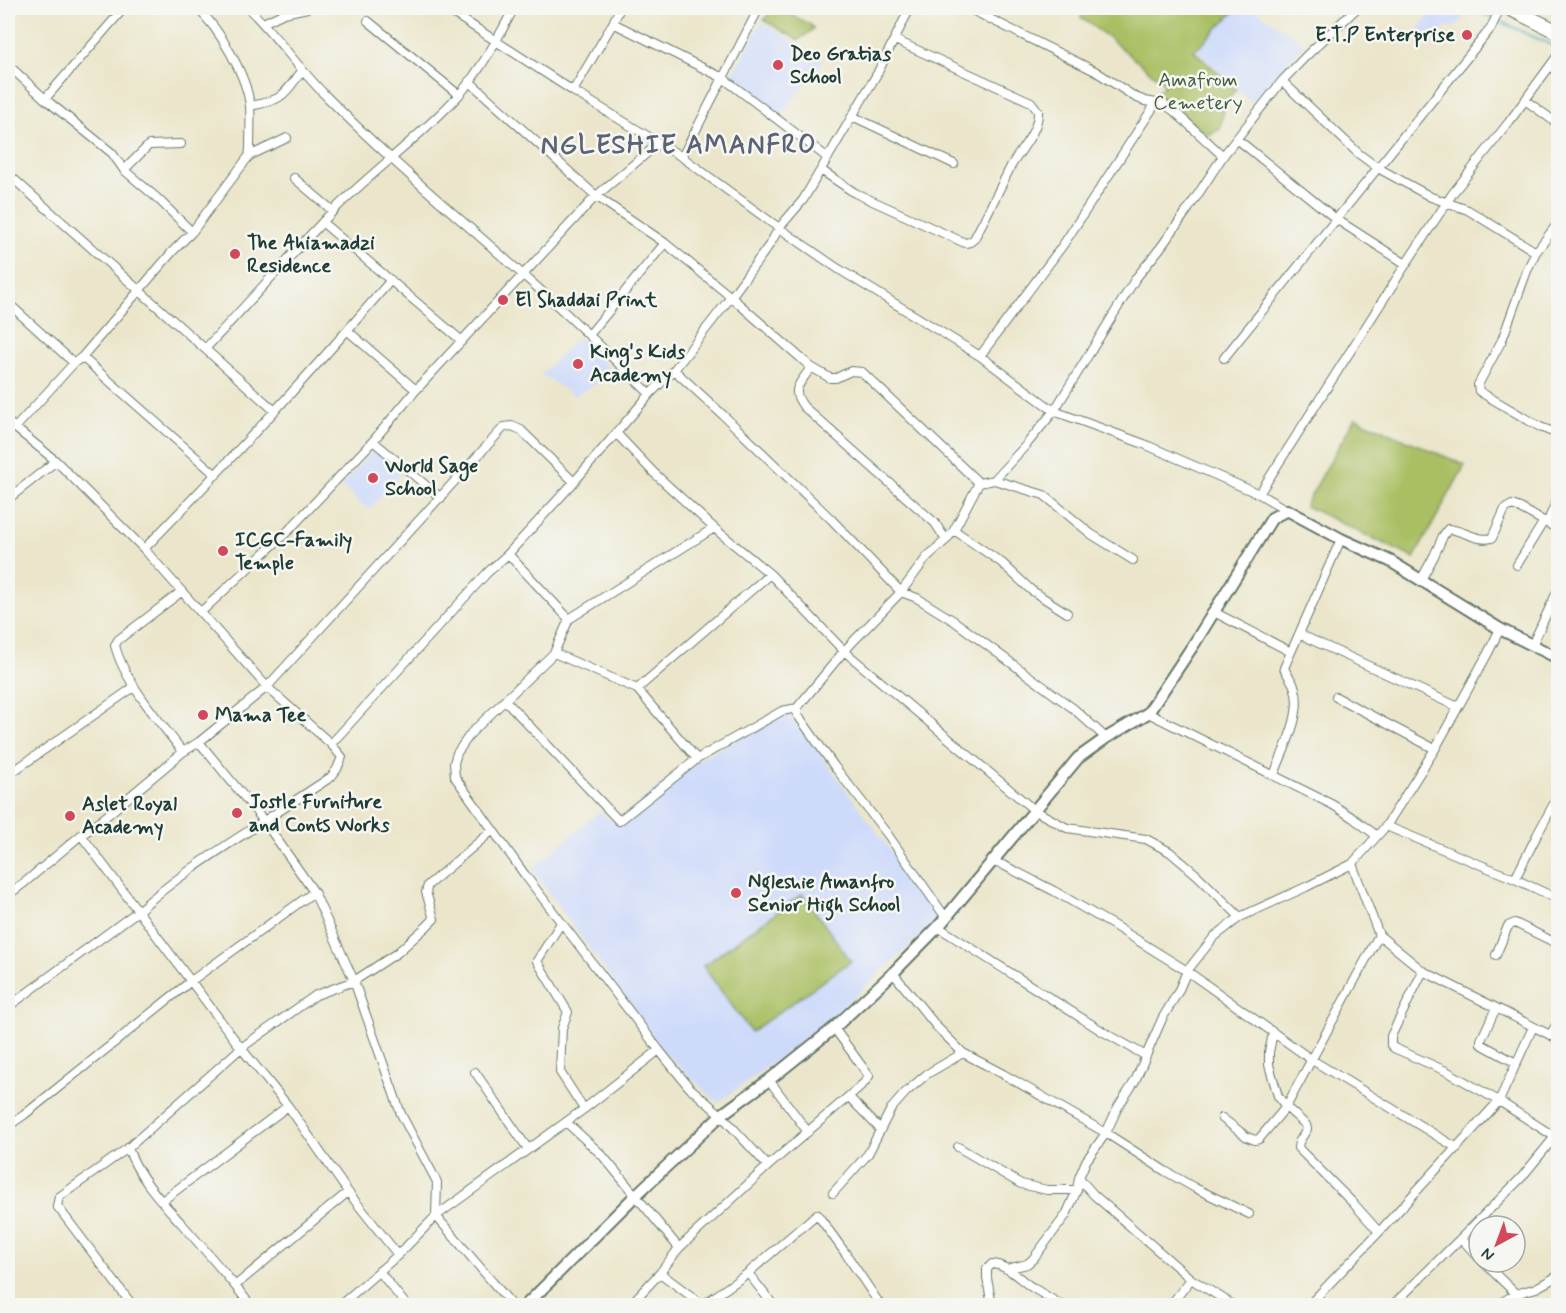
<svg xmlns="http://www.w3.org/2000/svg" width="1566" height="1313" viewBox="0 0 1566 1313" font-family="Mynerve,sans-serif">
<rect width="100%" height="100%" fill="#f6f6f2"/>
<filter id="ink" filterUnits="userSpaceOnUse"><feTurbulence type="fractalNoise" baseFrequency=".0167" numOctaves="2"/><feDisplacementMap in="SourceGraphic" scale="12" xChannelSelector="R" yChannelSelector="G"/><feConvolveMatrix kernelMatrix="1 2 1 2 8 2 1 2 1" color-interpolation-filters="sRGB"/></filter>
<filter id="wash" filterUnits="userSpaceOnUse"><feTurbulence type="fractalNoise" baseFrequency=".008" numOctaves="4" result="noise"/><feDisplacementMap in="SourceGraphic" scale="24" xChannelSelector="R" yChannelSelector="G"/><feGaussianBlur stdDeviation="1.35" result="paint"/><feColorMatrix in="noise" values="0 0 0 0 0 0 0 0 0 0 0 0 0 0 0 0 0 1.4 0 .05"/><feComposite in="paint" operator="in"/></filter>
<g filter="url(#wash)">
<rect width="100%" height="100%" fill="#ebe6cb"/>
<path fill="#cedafa" d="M1239,8H1253L1304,44L1252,102L1196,50Z
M1434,8H1467L1463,18L1459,23L1453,28L1446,26L1431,44L1416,33Z
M762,22L824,60L781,115L766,102L734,80V71Z
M579,337L614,374L574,396L541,374Z
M377,446L404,470L369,510L341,486Z
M786,713L809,739L901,865L941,916L838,1012L789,1051L718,1103L663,1051L532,869L600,811L616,824L664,782L692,763Z"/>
<path fill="#aabf64" stroke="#647e4c" stroke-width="1.5" d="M773,8H781L806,23H809L813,28L810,32L798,40L764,20Z
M1085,8H1238L1194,51L1236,89L1225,102L1220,129L1209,135L1155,95L1165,84L1108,37L1081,18Z
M1355,418L1465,465L1414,558L1305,506Z
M802,894L851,961L751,1032L703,966Z"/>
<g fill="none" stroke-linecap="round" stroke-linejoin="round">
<path stroke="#41aac0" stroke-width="2" d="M666,8L671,10L672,8
M1471,8L1558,48"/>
</g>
</g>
<g filter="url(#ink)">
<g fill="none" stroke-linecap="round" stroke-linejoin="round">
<g stroke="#667869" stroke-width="10">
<path id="street" d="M248,8C276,35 298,68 326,96C388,159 456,215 521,273C566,312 608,353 650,394
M445,8L573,91L682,157L779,228L837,268L980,356L1054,411L1144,444L1259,494L1287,510
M968,8L1095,71L1135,97L1145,101L1156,103
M368,21L459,95
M263,23L284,13L307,8
M613,23L723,78L828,158
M8,65L45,99L112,153L124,170L157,198L192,232
M469,81L596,196L665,243L731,297L811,367L830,378H836L851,371L862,372L979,483
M1282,81L1359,154L1378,168L1431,197L1468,210L1536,252
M573,91L613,23L620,8
M45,99L124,8
M1525,100L1558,124
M250,106C283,100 282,97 302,71
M852,116L954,164
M1237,139L1336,219L1406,264
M249,156L287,138
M682,157L759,8
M124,170L149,145L181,144
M821,170L855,193L965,243L970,242L974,239C987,215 999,190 1011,166C1020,150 1039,131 1038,111L1031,102L895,40
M8,174L275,411
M294,178L333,211
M323,223L462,341
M1558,223L1536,252L1528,268L1502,340L1478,385L1479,391L1482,393L1540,427L1558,434
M8,303L74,363
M348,331L416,390
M589,335L665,243
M205,349C248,303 290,256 333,211C373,171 419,138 458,96C481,70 498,38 514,8
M980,356L1063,245L1156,103L1164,104L1174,111L1223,156
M82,357L216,475
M1224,358L1491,28L1500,8
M811,367C801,384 789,388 804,407L935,523L946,540
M674,370L723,415L831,519L901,592L917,598L954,621L1074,709L1106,738
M8,422L56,461L144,549L267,687L331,744
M15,428L74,363L82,357L173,251L192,232L249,156L250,149C250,135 251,120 250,106C247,76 219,28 197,8
M617,434L653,472L714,528L770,574L844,651L1034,810L1067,828L1146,839L1170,852L1197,875L1240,917
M373,441L441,498
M994,480L1044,495L1091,534L1133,560
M1259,494L1406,264L1453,193L1509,122L1558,55
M8,499L56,461
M1547,523L1558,498
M714,528L569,619L554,653L471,733L457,753L454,763L455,777L525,875L659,1050L689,1087L721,1115L768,1166
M954,530L1002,563L1031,590L1067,613
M144,549C229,462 312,372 391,280
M508,554L569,619
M1517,565L1544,521
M770,574L637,689L697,759L782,711L797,708
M1421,580L1434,556L1443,536L1448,529C1463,530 1478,542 1492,538L1505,509L1512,505L1520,508L1558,529
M181,592L118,640L115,645C123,680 161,723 183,752
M201,612L289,530L373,441L416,390L596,196L659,143
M1214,612L1291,652
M1299,634L1458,707
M1532,645L1558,590
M554,653L637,689
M1336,697L1435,749
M505,700L619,821L697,759
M1148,713L1333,805L1353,818L1377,836
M8,775L134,687
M1274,775C1283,750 1303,715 1295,689C1293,681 1287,675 1284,668L1341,539
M1386,826L1515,879L1558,899
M81,835L241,1048L288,1106L348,1192L398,1255
M992,862L1003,865L1054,891L1113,925L1187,971L1312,1060L1457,1148
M1352,864L1379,935L1423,971L1558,1039
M1515,879L1537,835L1558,796
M8,895L24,883L81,835L92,828L183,752L199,742L267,687L504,427L512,426L521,430L574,482
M946,918L888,835L834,766L797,714V708L844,651L901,592L927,557L946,540L954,530L979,483L994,480L1026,445L1054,411L1136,278L1161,247L1189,208L1223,156L1282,81L1306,56L1357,8
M561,923L537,961L568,1012L562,1028L560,1072L584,1109
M938,927L1102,1031L1146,1056
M1496,955L1508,926L1515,923L1558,944
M1423,971L1391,1036V1045L1394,1048L1448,1072L1499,1101L1555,1137
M893,973L937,1027L963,1053L1003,1074L1106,1133L1165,1171L1195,1188L1249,1214
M8,1007L138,911C177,876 221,849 264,821L199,742
M1496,1008L1481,1040V1044L1516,1063
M1273,1033L1269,1052V1065L1278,1096L1286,1107L1306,1125L1307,1129L1299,1142L1298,1148L1354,1204L1379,1232
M1550,1035L1558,1022
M475,1072L528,1149
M769,1080L808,1132
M849,1097L880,1129
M1222,1118L1247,1137L1255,1140L1259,1139L1286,1107L1379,935
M566,1122L602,1155L679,1248
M8,1126L24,1115L191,981L314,892
M958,1147L1021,1184L1047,1190H1077
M128,1148C138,1177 161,1201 181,1223C205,1250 229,1277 251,1306
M1079,1178L1094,1195L1191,1279L1235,1306
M833,1193L868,1154L891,1109L906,1092L927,1074L963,1053
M162,1201L288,1106
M1479,1258L1461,1238L1521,1178L1558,1133
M1483,1262L1516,1294
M1007,1269L1027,1264L1033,1259L1066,1215L1077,1190L1079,1178L1086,1161L1106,1133L1118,1107L1135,1081L1162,1019L1178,992L1187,971L1214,937L1240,917L1306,887L1352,864L1386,826L1435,749L1488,653L1500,629
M379,1271L407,1306
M660,1273L703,1305L748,1273L817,1214L846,1254L881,1306
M748,1273L774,1306
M236,1285L348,1192
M8,1301L12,1306
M133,1306L57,1206L59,1197L128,1148L241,1048L316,995L354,981L397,953L426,927L434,919L426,892L428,885L493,830
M339,1306L398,1255L436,1216L584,1109L659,1050
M513,1306L436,1216L437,1182L401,1114L354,981L314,892L264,821L331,777L337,769L342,757L331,744L487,573L508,554L574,482L650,394L674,370L731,297L770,244L779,228L803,200L877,74L910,8
M629,1306L660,1273L679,1248L768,1166L864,1083L869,1076L834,1028
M992,1306L987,1278V1269L992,1264C1008,1265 1020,1280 1033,1288C1043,1294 1053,1300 1063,1306
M1170,1306L1191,1279
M1308,1306L1379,1232L1499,1101L1533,1027
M1392,1306L1461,1238
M1495,1306L1516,1294L1536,1288L1558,1276"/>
</g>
<g stroke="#667869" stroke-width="14">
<path id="secondary" d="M525,1306L636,1195L721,1115L769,1080L834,1028L893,973L938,927L1078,758L1106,738L1148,713L1194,644L1272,518L1287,510L1341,539L1390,561L1500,629L1558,658"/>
</g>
<g stroke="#667869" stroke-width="16">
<path id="highway" d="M1509,8L1558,32"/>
</g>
<use href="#street" stroke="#fff" stroke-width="8"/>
<use href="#secondary" stroke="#fff" stroke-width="10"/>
<use href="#highway" stroke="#fff" stroke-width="14"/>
</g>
</g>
<g fill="#d1495b" stroke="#f6f6f2" stroke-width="2">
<circle cx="1467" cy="35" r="6"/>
<circle cx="778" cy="65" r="6"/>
<circle cx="235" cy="254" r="6"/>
<circle cx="503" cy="300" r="6"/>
<circle cx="578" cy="364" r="6"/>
<circle cx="373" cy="478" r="6"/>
<circle cx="223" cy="551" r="6"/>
<circle cx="203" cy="715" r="6"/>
<circle cx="237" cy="813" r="6"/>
<circle cx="70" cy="816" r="6"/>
<circle cx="736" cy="893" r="6"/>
</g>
<g text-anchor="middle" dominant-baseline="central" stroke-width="5" stroke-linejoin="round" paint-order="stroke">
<g font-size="20" font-weight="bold" fill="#1f3d34" stroke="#f6f6f2" text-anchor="start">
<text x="1455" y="35" text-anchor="end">E.T.P Enterprise</text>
<text x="790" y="54">Deo Gratias<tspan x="790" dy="23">School</tspan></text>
<text x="247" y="243">The Ahiamadzi<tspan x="247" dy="23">Residence</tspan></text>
<text x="515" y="300">El Shaddai Print</text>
<text x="590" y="352">King's Kids<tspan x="590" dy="23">Academy</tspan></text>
<text x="385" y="466">World Sage<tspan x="385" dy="23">School</tspan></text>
<text x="235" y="540">ICGC-Family<tspan x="235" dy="23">Temple</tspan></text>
<text x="215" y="715">Mama Tee</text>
<text x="249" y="802">Jostle Furniture<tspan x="249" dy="23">and Conts Works</tspan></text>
<text x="82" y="804">Aslet Royal<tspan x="82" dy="23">Academy</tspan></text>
<text x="748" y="882">Ngleshie Amanfro<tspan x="748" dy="23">Senior High School</tspan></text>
</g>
<g font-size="20" fill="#425e40" stroke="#f6f6f2">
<text x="1198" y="80">Amafrom<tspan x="1198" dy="23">Cemetery</tspan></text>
</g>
<g font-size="26" font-weight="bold" letter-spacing="1.5" fill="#5b6374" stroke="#f6f6f2">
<text x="679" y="146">NGLESHIE AMANFRO</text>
</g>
</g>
<rect width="1566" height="1313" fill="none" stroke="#f6f6f2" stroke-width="30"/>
<g transform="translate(1497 1244) rotate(221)"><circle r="28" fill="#f6f6f2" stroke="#a0aca6" stroke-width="1.5"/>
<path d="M0-4.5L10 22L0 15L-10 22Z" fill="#d1495b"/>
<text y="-9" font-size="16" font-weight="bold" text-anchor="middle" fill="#1f3d34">N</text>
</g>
</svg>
